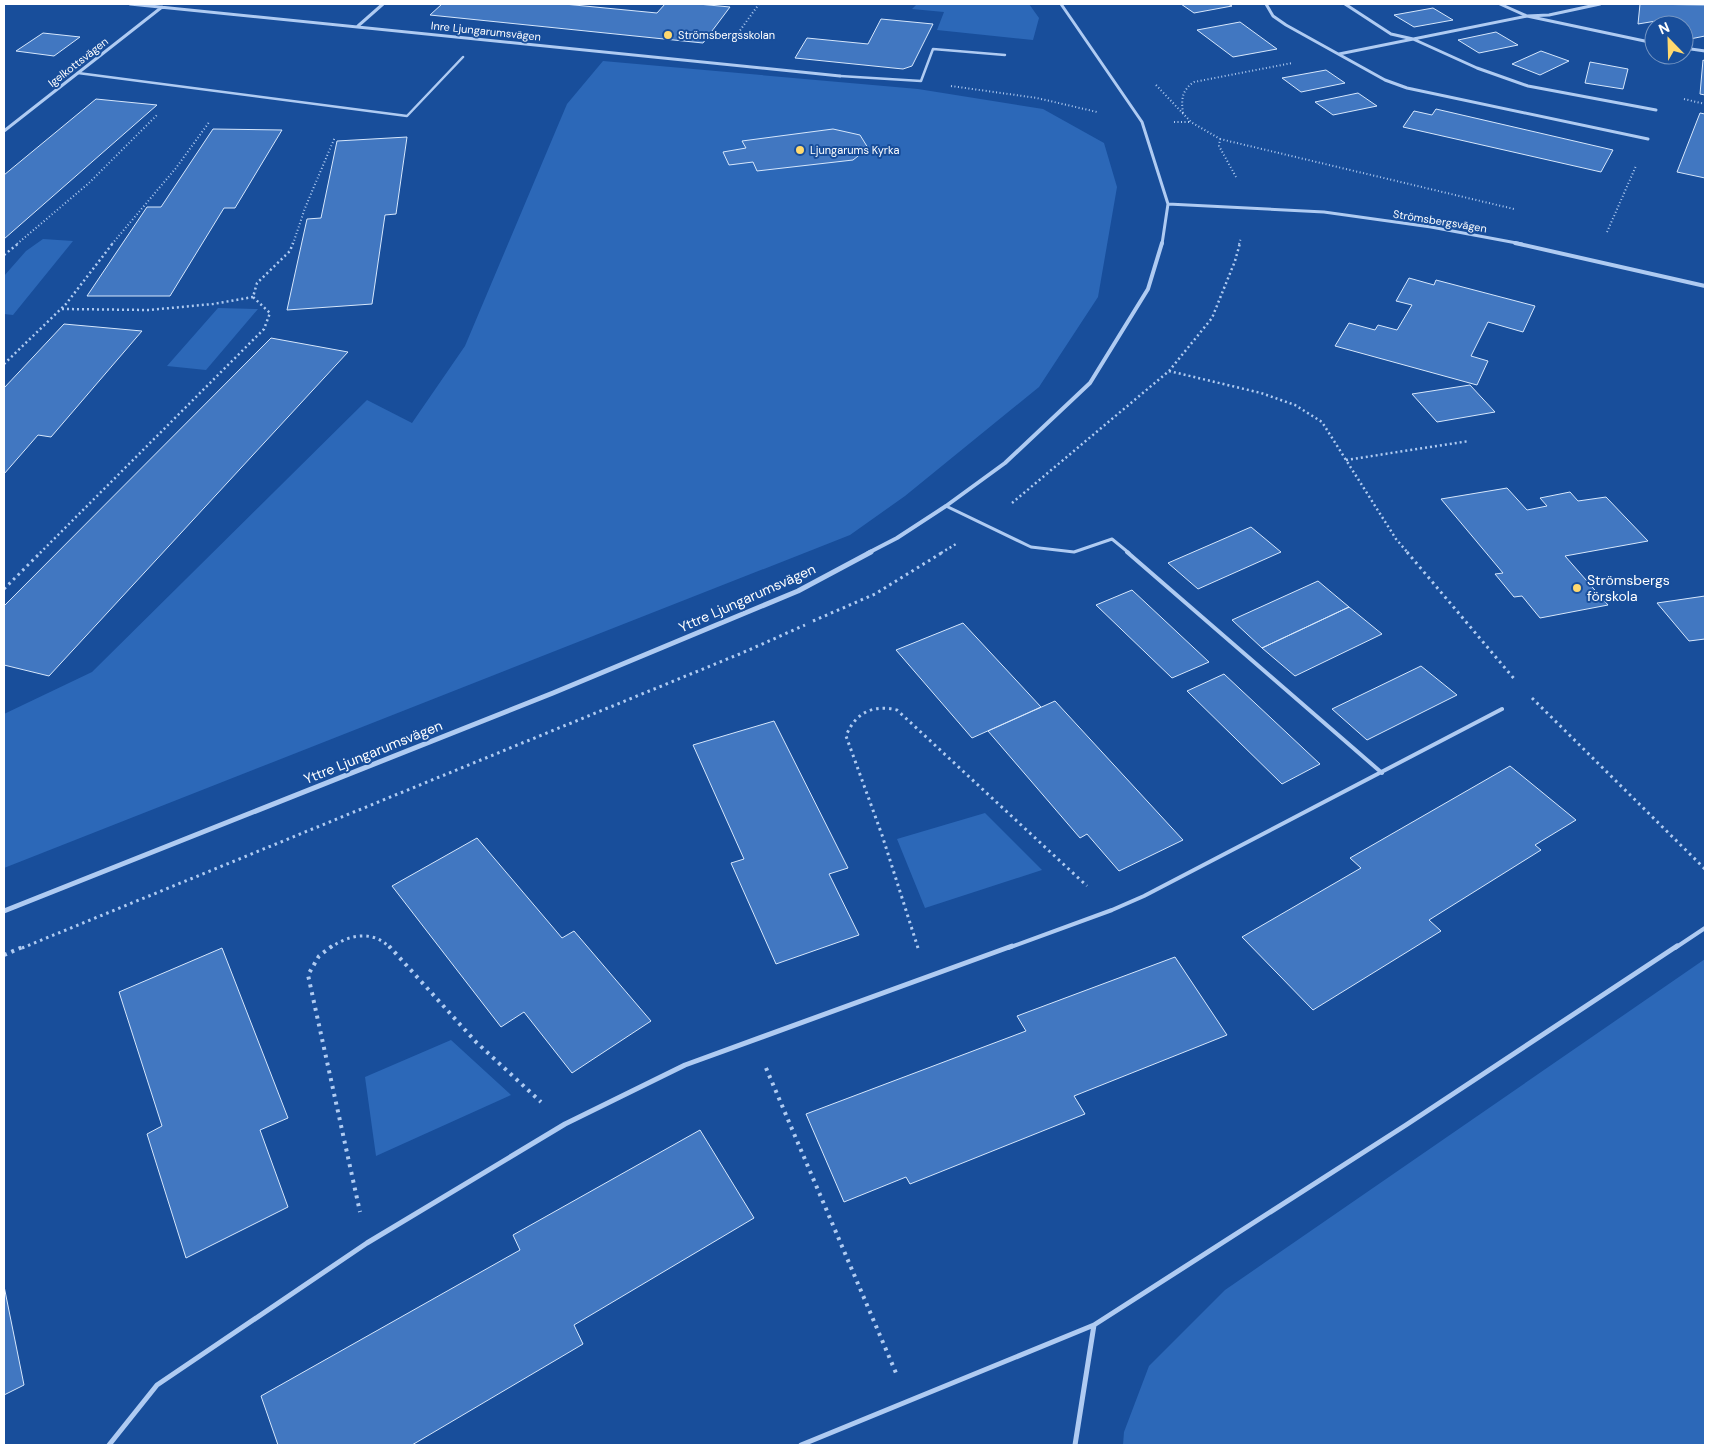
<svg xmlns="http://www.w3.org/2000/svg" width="1709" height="1449" viewBox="0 0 1709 1449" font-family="'DM Sans',sans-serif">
<rect width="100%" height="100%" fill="#184e9b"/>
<path fill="#2c68b8" d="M917,4H1029L1039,18L1033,40L937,30L944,12L912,9Z
M603,61L918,89L1043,109L1104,143L1117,187L1098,297L1039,387L905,496L850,535L4,868V714L92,672L367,400L412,423L465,346L567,104Z
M43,239L73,241L13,315L4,314V276L26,251Z
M218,308L258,309L206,370L167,366Z
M985,813L1042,870L925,908L897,839Z
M1705,959V1445H1123L1124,1432L1149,1366L1225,1290Z
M451,1040L511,1095L376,1156L365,1077Z"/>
<path fill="#4177c1" stroke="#d6e7fc" d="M442,4H564L657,13L665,4H698L730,7L703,43L430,15Z
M1181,4H1228L1232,6L1194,13Z
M1640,4L1705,5V36L1690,39L1684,36V25H1663L1656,21L1638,24Z
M1433,8L1453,20L1414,27L1394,15Z
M881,19L933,24L912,66L903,69L795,58L807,38L868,44Z
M1240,22L1277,49L1233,57L1197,30Z
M1496,32L1518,45L1479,53L1458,40Z
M43,33L80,37L54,56L16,51Z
M1541,51L1569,61L1540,75L1512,64Z
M1703,60L1705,61V95L1700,94Z
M1590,62L1628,69L1623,89L1585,83Z
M1326,70L1345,83L1301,92L1282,78Z
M1358,93L1377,106L1333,115L1315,102Z
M96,99L157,105L4,239V175Z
M1436,109L1613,150L1601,172L1403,127L1414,111L1432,115Z
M1700,113L1705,114V178L1677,172Z
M213,129L282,130L235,208H224L170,296H87L147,207H161Z
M833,129L860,135L868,148L853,160L757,171L753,162L729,165L723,152L746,148L742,141Z
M407,137L396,214L385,215L372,304L287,310L307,219L321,218L337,141Z
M1409,278L1434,285L1436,280L1535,306L1523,332L1488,322L1471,356L1488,361L1477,385L1335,346L1349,323L1375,330L1378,325L1397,330L1412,305L1396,301Z
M64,324L142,331L51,437L38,435L4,474V388Z
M271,338L348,352L49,676L4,665V606Z
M1470,385L1495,412L1437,422L1412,394Z
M1507,488L1527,510L1547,506L1540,498L1570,492L1578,501L1606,497L1648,541L1565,556L1608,605L1540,618L1522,596L1514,597L1495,574L1503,573L1441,499Z
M1251,527L1281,552L1198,589L1168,563Z
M1318,581L1349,607L1262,648L1232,620Z
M1132,590L1209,662L1172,678L1096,605Z
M1705,596V639L1689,641L1657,603Z
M1349,607L1382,634L1295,676L1262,648Z
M963,623L1041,707L972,738L896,650Z
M1421,666L1457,695L1367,740L1332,709Z
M1224,674L1320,764L1282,784L1187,691Z
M1055,701L1183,840L1119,871L1087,834L1080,838L988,731Z
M774,721L848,868L829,874L859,935L776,964L731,863L744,859L693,745Z
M1510,766L1576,820L1535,845L1541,850L1429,920L1441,931L1313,1010L1242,937L1361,868L1350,858Z
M477,838L562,938L574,931L651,1021L572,1073L524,1012L501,1027L392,886Z
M222,948L288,1118L260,1130L288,1207L186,1258L147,1134L162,1126L119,992Z
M1175,957L1227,1035L1074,1096L1085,1114L910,1184L906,1177L844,1202L806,1114L1026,1031L1017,1016Z
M700,1130L754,1218L574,1325L583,1344L412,1445H278L261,1396L520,1250L513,1235Z
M4,1286L24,1385L4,1395Z"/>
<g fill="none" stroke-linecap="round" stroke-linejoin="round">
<path stroke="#afcbf2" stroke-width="2" stroke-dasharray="1 2.5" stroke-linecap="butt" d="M736,36L759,4
M1156,85L1191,122L1220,139L1219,146L1236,177
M951,86L1037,98L1097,112
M1684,99L1705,104
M1183,113C1181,99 1182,90 1194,82L1292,63
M1174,122H1191
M1220,139L1514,209
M1607,232L1636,166
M17,244L89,183L158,114
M112,244L176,168L210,121
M293,244L305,208L335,137
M1239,244L1241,238"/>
<path stroke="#afcbf2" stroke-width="2.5" stroke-dasharray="2 3" stroke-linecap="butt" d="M4,255L19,243
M62,309L149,310L213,304L253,297
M4,364L66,304L113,243
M1169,371L1261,393L1295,405L1322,422L1396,539L1408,553
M1346,460L1469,441
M1012,503L1169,371L1212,318L1235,261L1240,243
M40,553L264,329L270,313L253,297L257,283L290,251L293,243
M941,553L956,544"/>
<path stroke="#afcbf2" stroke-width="3" stroke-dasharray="2.5 4" stroke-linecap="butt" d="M1407,552L1516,681
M4,589L41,552
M813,621L875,594L943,552
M1532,698L1705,869
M22,948L742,653L805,625
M330,948C349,934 374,930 390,948
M918,948L882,835L846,736C855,713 873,704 897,710L1087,886"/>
<path stroke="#afcbf2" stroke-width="4" stroke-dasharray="3 5" stroke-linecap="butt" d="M332,946L319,956L308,975L360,1212
M389,946L476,1042L541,1102
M4,955L25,946
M766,1068L896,1373"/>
<path stroke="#afcbf2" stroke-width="2.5" d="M78,73L407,116L463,57
M840,76L921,81L933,49L1005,55"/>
<path stroke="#afcbf2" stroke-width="3" d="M946,506L1031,547L1074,552L1112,539L1129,553"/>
<path stroke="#afcbf2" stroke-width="4" d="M1127,552L1382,773
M1008,948L1112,910L1144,896L1502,709
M1675,948L1705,928"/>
<path stroke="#afcbf2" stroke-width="5" d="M109,1445L157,1385L367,1243L565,1124L685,1065L1012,946
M801,1445L1094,1325L1406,1125L1677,946
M1075,1445L1094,1325"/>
<path stroke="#afcbf2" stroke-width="3" d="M130,4L840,76
M1061,4L1142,122L1168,204L1162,244
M1266,4L1273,16L1286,25L1385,80L1407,88L1648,139
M1345,4L1391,34L1413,39L1477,68L1528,86L1656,110
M1500,4L1527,16L1654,43
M358,26L383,4
M1684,48L1705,51
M1339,54L1527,16L1549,15L1600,4
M4,131L162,7
M1168,204L1324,212L1431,227L1522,244"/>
<path stroke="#afcbf2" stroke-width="4" d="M1515,243L1705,286
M868,553L897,538L946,506L1005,463L1090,383L1148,289L1162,243"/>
<path stroke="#afcbf2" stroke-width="5" d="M4,911L553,693L798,591L871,552"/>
</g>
<g fill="#ffd96f" stroke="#184e9b" stroke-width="2">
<circle cx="668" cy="35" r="5"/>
<circle cx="800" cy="150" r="5"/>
<circle cx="1577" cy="588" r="5"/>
</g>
<g text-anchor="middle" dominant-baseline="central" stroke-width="4" stroke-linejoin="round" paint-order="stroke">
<g font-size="11" fill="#fff" stroke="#184e9b">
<text transform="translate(486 31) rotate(6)">Inre Ljungarumsvägen</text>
<text transform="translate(78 62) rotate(-38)">Igelkottsvägen</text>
<text transform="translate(1440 221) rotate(9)">Strömsbergsvägen</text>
</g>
<g font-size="11" fill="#fff" stroke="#184e9b" text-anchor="start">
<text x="678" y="35">Strömsbergsskolan</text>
<text x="810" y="150">Ljungarums Kyrka</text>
</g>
<g font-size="14" fill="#fff" stroke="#184e9b" text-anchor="start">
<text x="1587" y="580">Strömsbergs<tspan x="1587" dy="16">förskola</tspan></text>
</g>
<g font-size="14" fill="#fff" stroke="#184e9b">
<text transform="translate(747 598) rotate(-24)">Yttre Ljungarumsvägen</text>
<text transform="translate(373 752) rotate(-22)">Yttre Ljungarumsvägen</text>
</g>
</g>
<rect width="1709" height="1449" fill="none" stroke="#ffffff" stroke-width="10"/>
<g transform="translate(1669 40) rotate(337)"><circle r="24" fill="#184e9b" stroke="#7495c3"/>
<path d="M0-4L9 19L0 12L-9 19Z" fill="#ffd96f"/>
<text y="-8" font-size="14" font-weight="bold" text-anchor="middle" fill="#ffffff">N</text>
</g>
</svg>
